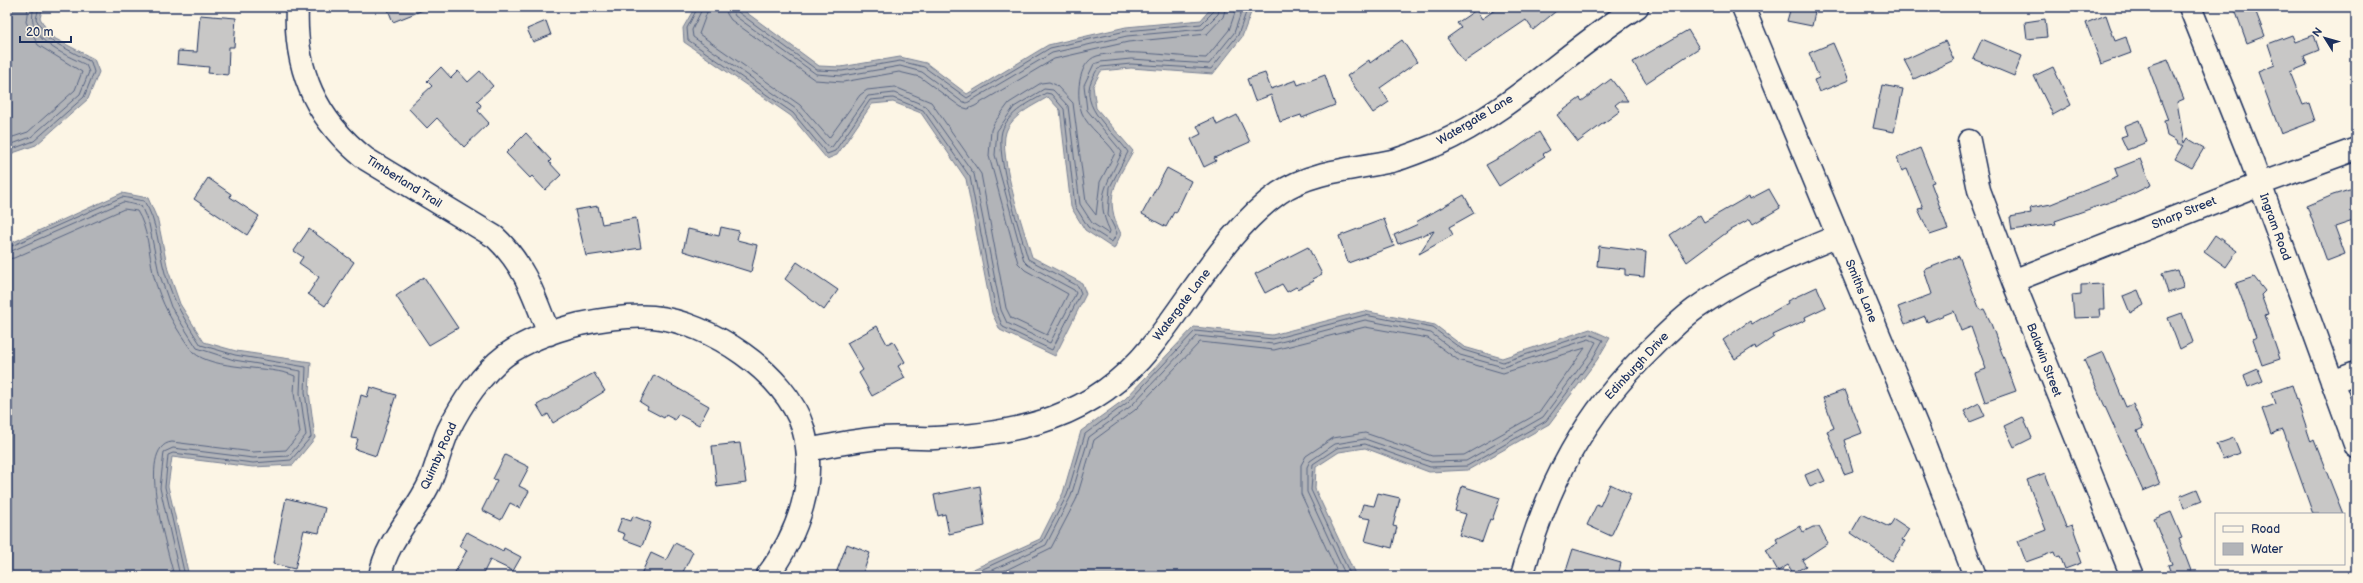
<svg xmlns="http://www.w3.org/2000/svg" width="2363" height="583" viewBox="0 0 2363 583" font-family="'Balsamiq Sans',sans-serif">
<rect width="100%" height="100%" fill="#fcf5e5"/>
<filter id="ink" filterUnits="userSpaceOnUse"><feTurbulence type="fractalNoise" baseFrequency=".025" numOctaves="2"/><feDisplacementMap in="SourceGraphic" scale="8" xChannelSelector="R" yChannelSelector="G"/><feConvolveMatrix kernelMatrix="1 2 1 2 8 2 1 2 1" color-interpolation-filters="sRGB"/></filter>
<g filter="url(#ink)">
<path fill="#b2b4b8" stroke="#767f94" d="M7,7H43L40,18L50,36L94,59L99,72L88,99L36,145L7,155Z
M695,7H739L819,66L841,67L900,57L926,63L967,94L1048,45L1126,27L1201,20L1212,7H1253L1242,37L1213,74L1131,68L1101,71L1093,86L1096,108L1133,151C1115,184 1103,197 1121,234L1114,249L1085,230L1071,207L1060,110L1048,97C1033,106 1012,115 1006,132C998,156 1024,230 1032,257L1082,283L1086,294L1055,356L1000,330L992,313L966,179L921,113L893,102L872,104L837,155L827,159L791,116L684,42L683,28Z
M122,193L148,198L158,221L168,270L180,304L204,342L236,351L311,362L309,392L315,438L293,465L253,467L172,457L168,486L189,576H7V245Z
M1364,311L1435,325L1464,347L1502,358L1590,329L1610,338L1597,360L1549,424L1468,470L1429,472L1365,448L1339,452L1316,467L1315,489L1356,576H958L1040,539L1063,493L1081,431L1125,399L1194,327L1272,335Z"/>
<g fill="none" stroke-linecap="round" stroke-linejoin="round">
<path stroke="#576482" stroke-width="1" d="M698,7L687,28L688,40L793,113L827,154L835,151L870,100L893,98L923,110L970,177L996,311L1003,327L1052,350L1081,293L1078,286L1028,259C1020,231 995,155 1002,131C1008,112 1031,102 1046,93L1051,94L1064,109L1075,206L1088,227L1112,242L1117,233L1108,215L1110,187L1128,152C1114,131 1078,108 1092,79C1095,74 1096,69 1101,67L1131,64L1211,69L1238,35L1248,7
M703,7L692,30L693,37L796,109L829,148L832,147L868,96L894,93L926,106L974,174L1001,310L1007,323L1050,343L1076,293L1074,290L1028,265L1024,261L995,155L997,131L1014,107L1044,89L1053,90L1068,106L1080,204L1092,223L1109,234L1110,231C1093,196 1109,183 1122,152L1087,110L1084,85L1094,64L1100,62L1131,59L1209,64L1234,33L1243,7
M709,7L699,34L800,105L829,138L860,95L867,90L895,87L931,102L981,174L1006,308L1011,318L1047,335L1068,294L1025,270L1018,263L989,156L991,130L994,123L1009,103L1041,83L1049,82L1056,85L1073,103L1086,202L1096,215L1100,182L1115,153C1106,139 1088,128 1082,113C1076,98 1077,62 1097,56C1124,48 1176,57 1206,58L1229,30L1237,7
M725,7L727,14L731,20L815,80L843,82L899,72L920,77L961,107L968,109L975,106L1054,59L1128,42L1207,34L1223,17L1226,7
M731,7L735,16L816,74L842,76L900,66L922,72L961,101L967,103L1052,53L1127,36L1203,29L1218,14L1220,7
M736,7L738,12L817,70L842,71L900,61L924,67L967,98L1050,48L1126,31L1201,24L1214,11L1215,7
M7,139L28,132L75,90L82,72L38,45L26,22L28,7
M7,146L31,137L80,94L89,72L86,65C63,53 24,40 34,7
M7,151L34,141L84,97L94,72L91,62L48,39L36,19L39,7
M7,248L122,197L144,201C158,222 158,249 165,273C173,301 185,321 201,345L235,355L306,367L305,392L311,437L291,460L253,463L173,453L168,455L165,487L185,576
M7,253L123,202L141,206L149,224L159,273L171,307L197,348L234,360L301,371L300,393L306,435L289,456L253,458L173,448L164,452L160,488L180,576
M7,259L14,258L124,209L137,211C148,228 149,253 153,273C160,302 175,328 193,352C213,371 271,365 295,376L294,393L300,433L286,450L253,452L172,442C134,446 169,553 174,576
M968,576L1043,541L1067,495L1085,434L1128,402L1195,331L1273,339L1365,315L1433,328L1463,350L1503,362L1589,334L1603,340L1593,358L1546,421L1467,466L1430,467L1365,444L1337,448L1313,464L1311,490L1351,576
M980,576L1046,545L1071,496L1089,437L1131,406L1197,336L1273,344L1365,320L1431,333L1460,355L1503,367L1589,339L1596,342L1589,355L1543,417L1466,461L1431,462L1365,439L1335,444L1310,461L1307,467V492L1346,576
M994,576L1051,548L1076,500L1094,440L1135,410L1200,342L1274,350L1365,327L1428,338L1458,360L1503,373L1585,348L1539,413L1464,455L1432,456L1365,433L1333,438L1306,456L1301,465V494L1339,576"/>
</g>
<path fill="#c8c7c6" stroke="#1b2f5e" d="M387,7H428V8L393,22Z
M1499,7H1561L1533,30L1526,20L1464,62L1447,38L1461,28L1457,23L1476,10L1482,19Z
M1791,7H1816L1812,26L1787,21Z
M2234,7H2254L2265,36L2247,43Z
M200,15L236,18L234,47H229L228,75L208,73L209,67L177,64L178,51L197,52Z
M2106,15L2115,41L2126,37L2131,53L2101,64L2086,23Z
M2045,19L2047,37L2027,39L2025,22Z
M546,21L551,35L533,42L527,29Z
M1688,30L1699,48L1646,83L1633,62Z
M2292,35L2295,42L2314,35L2319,50L2304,56L2307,65L2290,72L2303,105L2309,103L2315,121L2281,134L2258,72L2275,65L2268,44Z
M1982,39L2022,56L2014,76L1973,59Z
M1402,40L1417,62L1380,88L1389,102L1373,113L1347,76L1369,60L1370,63Z
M1945,41L1954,60L1914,79L1904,60Z
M1833,43L1849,80L1819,92L1814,80L1819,78L1809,53Z
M2168,59L2184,99L2177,102L2184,143L2187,138L2204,148L2192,168L2175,159L2183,145H2177L2176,141L2167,136L2164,121L2168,120L2148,66Z
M441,67L451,78L458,71L468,82L480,71L493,86L477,101L481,105L478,111L489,123L464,147L437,118L427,128L408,108L432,86L427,81Z
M2053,67L2071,105L2053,115L2034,76Z
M1265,73L1271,89L1296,80L1298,85L1325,75L1335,105L1302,118L1301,115L1280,122L1271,95L1255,101L1247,79Z
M1611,79L1628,101H1620L1615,105L1620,111L1578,142L1557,115L1580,98L1582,101Z
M1882,85L1903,89L1894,132L1873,128Z
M1237,115L1250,142L1214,158L1216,161L1204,167L1191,139L1201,134L1197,126L1214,118L1217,125Z
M2139,120L2147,142L2127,150L2121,137L2127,135L2124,126Z
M1539,132L1550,150L1543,154L1545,156L1499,186L1486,165L1515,149Z
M526,133L551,160L549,162L561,175L545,190L532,176L530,178L506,153Z
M1920,148L1934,182L1931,183L1948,229L1930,235L1918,209L1923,208L1907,169L1902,171L1897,158Z
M2140,159L2151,185L2130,195L2055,221L2056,224L2012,230L2010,217L2031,213L2030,208L2051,204L2118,177L2115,169Z
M1167,168L1191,181L1176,213L1174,212L1166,227L1142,214Z
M208,178L231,194L230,197L259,216L247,235L194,199Z
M2356,188V220L2335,227L2345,254L2327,261L2307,206L2333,195Z
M1769,189L1780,208L1753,224L1750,219L1730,230L1687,262L1670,235L1700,215L1704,222L1749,196L1750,199Z
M1464,195L1474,213L1449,227L1453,235L1419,254L1434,231L1398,244L1394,235L1418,224L1416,222Z
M598,206L602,224L636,218L641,248L586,256L575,210Z
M1384,219L1394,246L1348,263L1339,236Z
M721,227L739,231L737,240L757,245L751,272L683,251L688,229L719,236Z
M309,229L354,262L325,306L308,294L319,277L299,263L303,257L294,251Z
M2215,235L2237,251L2226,267L2204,251Z
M1599,246L1646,252L1644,277L1625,275V269L1597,266Z
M1308,247L1322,274L1312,279L1314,281L1298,289L1296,287L1287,292L1282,284L1265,293L1255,274Z
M1959,256L1980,310L1984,309L1990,321L2016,391L1985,402L1975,373L1986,369L1971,327L1961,331L1954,311L1927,322L1925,316L1905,324L1898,307L1932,294L1924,270Z
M797,262L838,290L824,310L785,279Z
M2178,270L2184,288L2168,293L2162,274Z
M424,277L458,328L429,345L396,296Z
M2254,277L2265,291L2261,295L2268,314L2265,315L2280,359L2262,365L2253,339L2256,337L2236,283Z
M2103,284L2104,309H2099L2100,317L2074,318L2072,295L2081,294V285Z
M1817,287L1826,307L1805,317L1806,320L1773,335L1774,337L1756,349L1755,346L1735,359L1723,340L1750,321L1752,324L1788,303L1787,301Z
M2138,290L2144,305L2130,313L2123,296Z
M2182,313L2193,342L2180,349L2168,318Z
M877,326L887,344L893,341L905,362L898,366L905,378L872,396L859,373L863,370L847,343Z
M2103,352L2126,407L2133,404L2143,428L2137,431L2160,484L2143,491L2084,360Z
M2258,369L2263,381L2248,387L2244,375Z
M594,373L605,391L553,423L548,414L544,417L537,405Z
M654,375L709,406L699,425L678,414L675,420L666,415L664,418L647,409L648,407L640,402Z
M2292,385L2311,442L2314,440L2343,514H2313L2283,430L2271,434L2262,409L2276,404L2272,392Z
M370,387L396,395L376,456L355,449L358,439L351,438L361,395L367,397Z
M1845,390L1862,433L1844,440L1853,471L1844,474L1827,431L1834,428L1823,398Z
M1979,403L1985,416L1970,422L1964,411Z
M2023,417L2032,438L2014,447L2004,426Z
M2234,438L2240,453L2223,460L2217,444Z
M740,443L746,483L717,487L712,446Z
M505,455L529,467L519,486L529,491L520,508L510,503L501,520L482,510L497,480L493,479Z
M1819,469L1825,481L1810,487L1805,475Z
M2045,473L2066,527L2072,525L2081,551L2077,552L2081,563L2065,569L2060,556L2056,557L2054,552L2026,562L2018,541L2046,530L2027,480Z
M1610,484L1631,494L1611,536L1587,525L1597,504L1600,506Z
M980,486L985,526L949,534L945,514L938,516L934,495Z
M1462,486L1500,498L1492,520L1490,519L1482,542L1459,535L1466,514L1455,511Z
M2197,489L2202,501L2184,508L2180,496Z
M1378,493L1400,498L1393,526L1397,527L1392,548L1365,541L1371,519L1359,517L1363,504L1374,506Z
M286,498L325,508L319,533L304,530L295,569L273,564Z
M2171,512L2182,538L2179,539L2193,576H2172L2168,565L2172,564L2154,519Z
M1862,514L1889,527L1894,519L1909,529L1902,540L1905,541L1892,561L1851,533Z
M633,516L651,523L642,546L623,539L625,534L617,531L622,518L631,521Z
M1800,526L1803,532L1813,527H1819L1828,543L1802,560L1806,566L1793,573L1788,565L1778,571L1766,550L1778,543L1776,539Z
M467,532L503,551L504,548L521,557L513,571L490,560L482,576H453L467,550L459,546Z
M675,543L693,552L681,576H640L651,553L666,560Z
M847,544L870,553L862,576H835Z
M1573,549L1621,563L1618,576H1585L1566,571Z"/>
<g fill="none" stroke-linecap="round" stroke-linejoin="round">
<g stroke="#1b2f5e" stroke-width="25">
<path id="minor" d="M297,7C294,70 316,120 366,159L495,237C525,265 534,296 549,334
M1743,7L1925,446L1975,576
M2190,7L2252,162L2356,447
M1969,141L1979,190L2013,281L2132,576
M2013,281L2260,184L2356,149
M2332,382L2356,373
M808,450C832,445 856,440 881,438C899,436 917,439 935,438C1019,434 1093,418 1150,348C1191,298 1225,231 1279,193C1311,171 1355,169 1392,161C1407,157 1423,150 1438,144C1512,111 1569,49 1637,7
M380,576C387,539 415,515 430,482C437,465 441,447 448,431C461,404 482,373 506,355C527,340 556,330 580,324C604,319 628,315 653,317C709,322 786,373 803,428C818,479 798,535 767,576
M1522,576C1547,484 1584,414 1653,347C1666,334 1680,320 1695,309C1739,277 1789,256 1838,236"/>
</g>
<use href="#minor" stroke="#fcf5e5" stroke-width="22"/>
</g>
</g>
<g text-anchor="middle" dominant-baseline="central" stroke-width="4" stroke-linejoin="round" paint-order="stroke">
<g font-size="12" fill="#1b2f5e" stroke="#fcf5e5">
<text transform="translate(1475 120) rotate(-31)">Watergate Lane</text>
<text transform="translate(404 182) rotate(32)">Timberland Trail</text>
<text transform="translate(2184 213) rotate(-22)">Sharp Street</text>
<text transform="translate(2275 227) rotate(70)">Ingram Road</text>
<text transform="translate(1861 291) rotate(68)">Smiths Lane</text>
<text transform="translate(1182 305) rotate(-53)">Watergate Lane</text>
<text transform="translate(2044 360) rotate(69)">Baldwin Street</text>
<text transform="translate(1637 366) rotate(-47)">Edinburgh Drive</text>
<text transform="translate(439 456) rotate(-66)">Quimby Road</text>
</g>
</g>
<rect width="2363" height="583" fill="none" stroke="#fcf5e5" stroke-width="24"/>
<rect x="12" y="12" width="2339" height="559" fill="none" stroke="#1b2f5e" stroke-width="1.5" filter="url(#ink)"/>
<rect x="2215" y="513" width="130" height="52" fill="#fcf5e5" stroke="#a2a6af"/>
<rect x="2223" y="526" width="20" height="6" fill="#fcf5e5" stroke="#a2a6af"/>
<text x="2251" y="533" font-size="12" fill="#1b2f5e">Road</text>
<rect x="2223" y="543" width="20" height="12" fill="#b2b4b8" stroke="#a2a6af"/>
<text x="2251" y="553" font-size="12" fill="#1b2f5e">Water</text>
<g transform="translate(2325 38) rotate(307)" stroke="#fcf5e5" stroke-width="3" paint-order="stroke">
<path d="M0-3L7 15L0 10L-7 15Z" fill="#1b2f5e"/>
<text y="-6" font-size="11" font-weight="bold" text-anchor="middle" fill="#1b2f5e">N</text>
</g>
<path d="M20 36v6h51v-6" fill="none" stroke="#1b2f5e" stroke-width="2"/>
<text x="26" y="36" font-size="12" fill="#1b2f5e" stroke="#fcf5e5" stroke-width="3" paint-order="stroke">20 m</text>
</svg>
